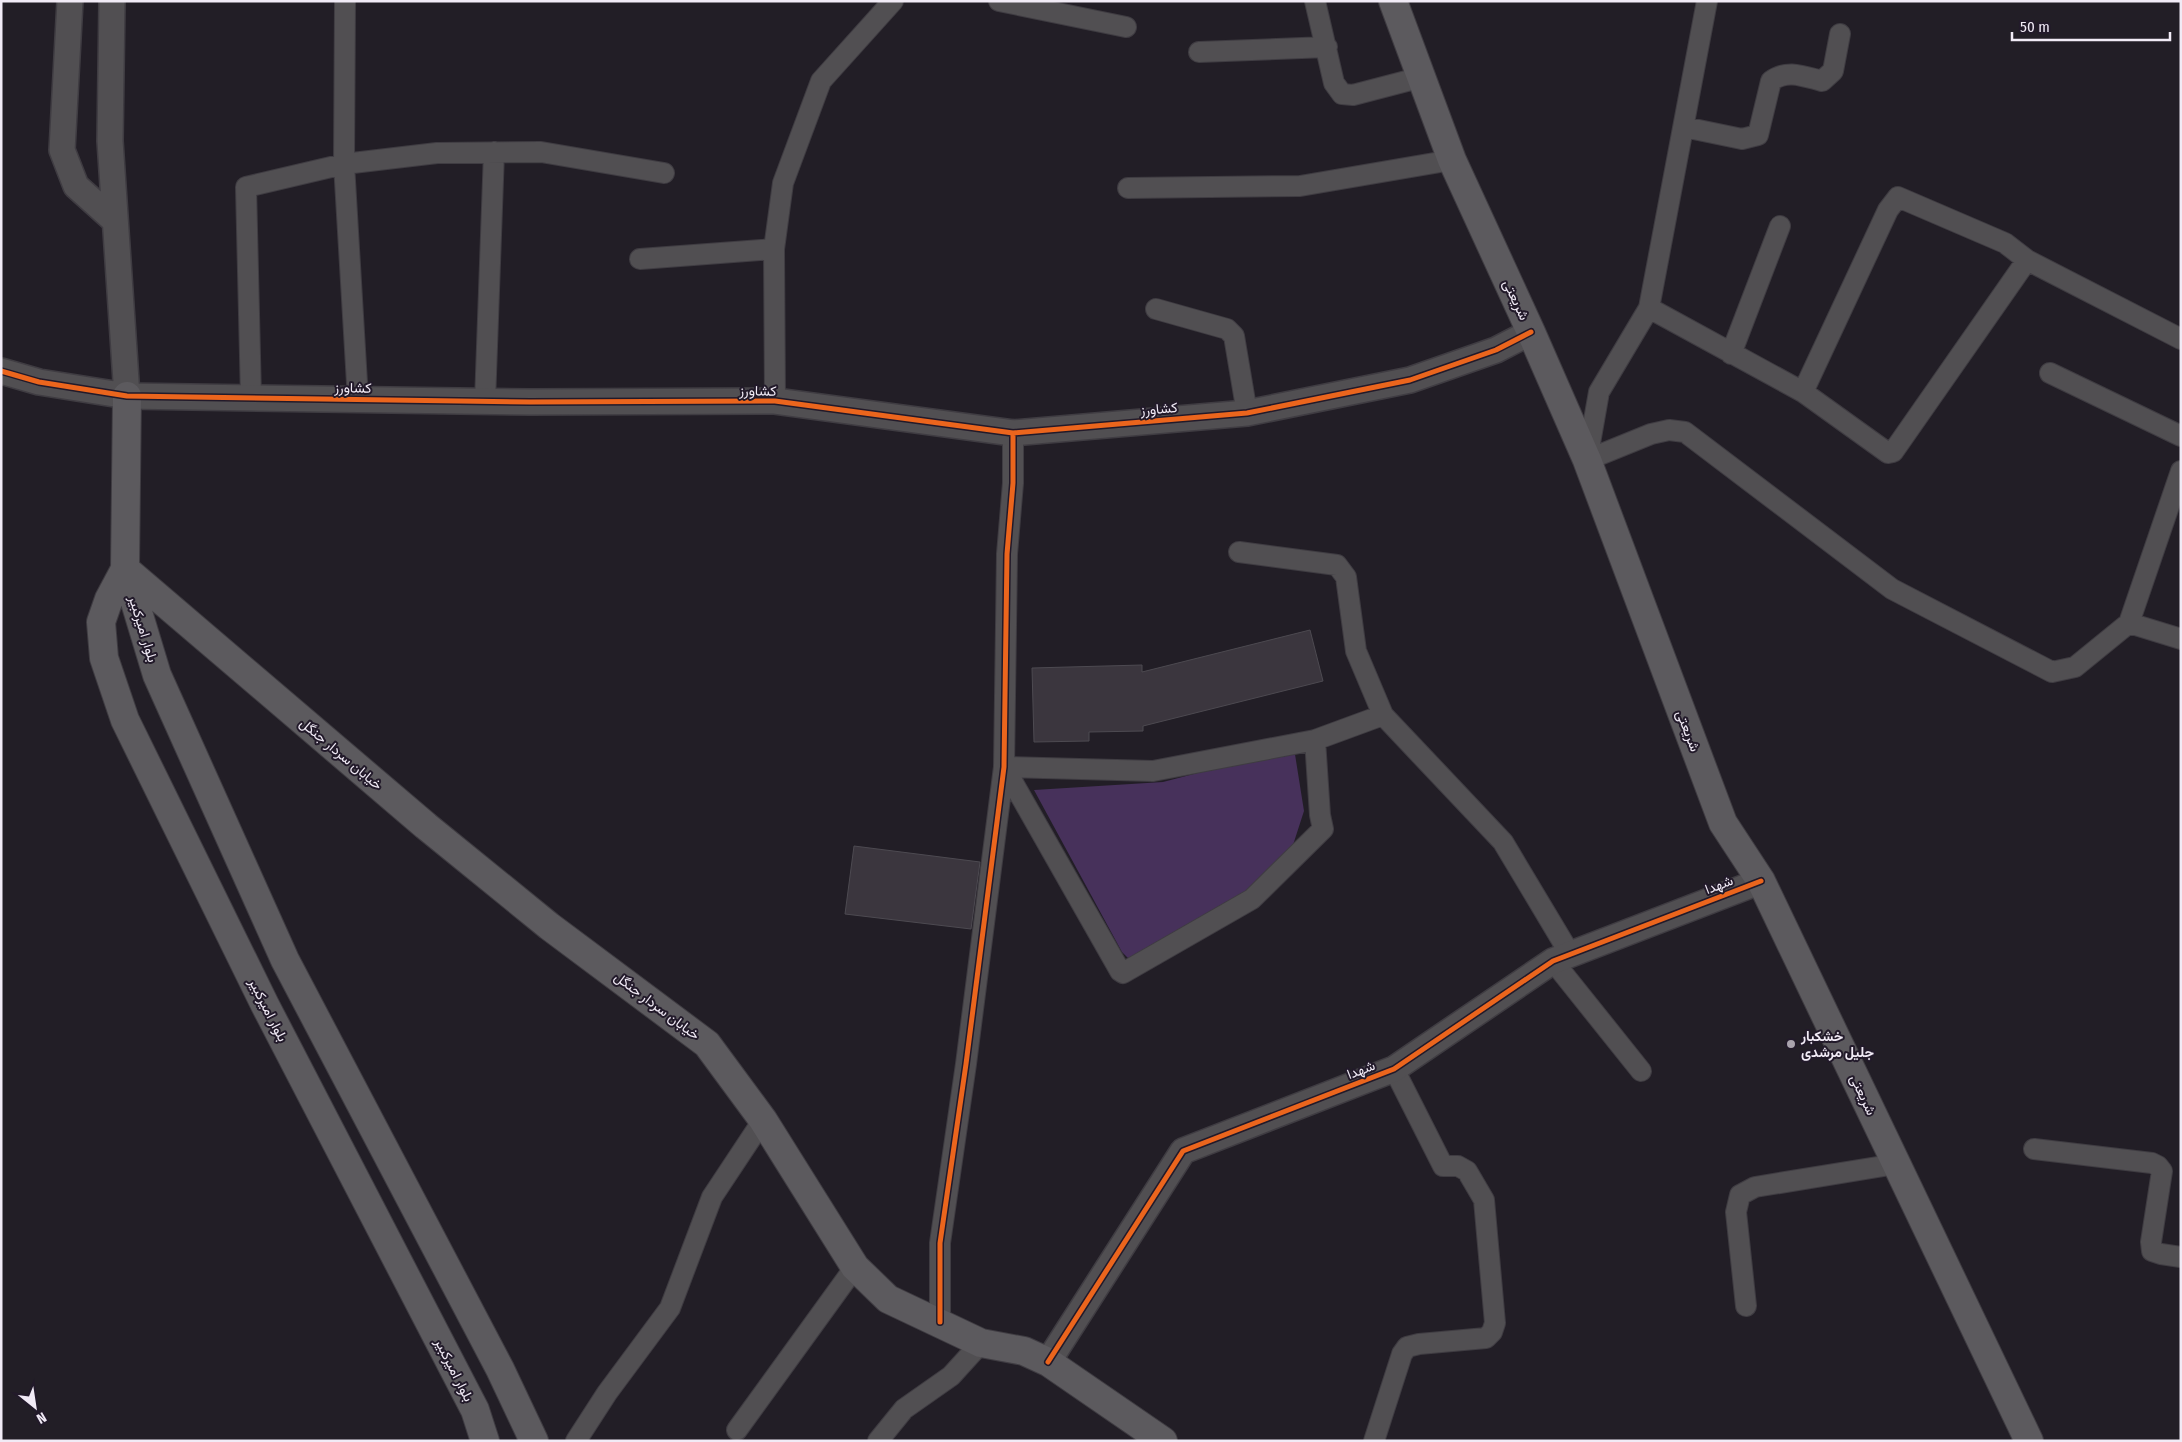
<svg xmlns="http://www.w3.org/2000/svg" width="2182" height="1442" viewBox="0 0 2182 1442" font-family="'Fira Sans Condensed',Vazirmatn,sans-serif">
<rect width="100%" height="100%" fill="#221e26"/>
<path fill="#47315b" d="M1294,748L1304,811L1293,845L1232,907L1131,961L1122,952L1034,790L1163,782Z"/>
<path fill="#3b363e" stroke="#4d4a51" d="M1310,630L1323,681L1143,726V731L1089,732V741L1034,742L1032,668L1142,665V672Z
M854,846L980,862L971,929L845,914Z"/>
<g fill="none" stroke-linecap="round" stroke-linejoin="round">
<g stroke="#3f3c42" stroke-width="22">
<path id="minor" d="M345,1L344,164L358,400
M999,1L1126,27
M1315,1L1334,83L1342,94L1353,95L1422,77
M1199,52L1327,47
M1684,127L1742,139L1758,135L1771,81C1787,69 1803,76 1822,81L1833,71L1840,34
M1128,188L1300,186L1452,160
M640,259L774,249
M1649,308L1803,392L1888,453L1893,452L2027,260
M1156,309L1227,329L1234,336L1247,413
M1731,354L1780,226
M2050,373L2181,436
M1803,392L1888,210L1898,197L2005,243L2027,260L2181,339
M251,398L246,187L344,164L437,153L541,152L664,173
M775,401L774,249L783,183L821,81L893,1
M485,402L494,152
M1587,460L1651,434L1669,430L1685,432L1892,589L2052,672L2075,667L2129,623L2181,471
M1587,460L1599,392L1649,308L1707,1
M1239,552L1337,565L1346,577L1356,651L1383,715L1503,842L1570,954
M2129,623L2181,639
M1004,767L1120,971L1123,973L1252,899L1323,829L1320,815L1315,740
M1004,767L1153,771L1315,740L1383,715
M1553,961L1641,1071
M2034,1149L2152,1163L2158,1166L2162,1171L2151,1242L2152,1251L2161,1254L2181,1257
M1746,1306L1736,1212L1740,1195L1755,1187L1896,1164
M940,1322V1243L966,1064L1004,767L1007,554L1013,483V433
M737,1430L855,1267
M576,1441L607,1393L670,1308L712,1197L763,1120
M878,1441L904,1409L951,1376L981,1343
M1374,1441L1402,1354L1407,1347L1419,1344L1486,1338L1492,1332L1495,1323L1484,1200L1467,1171L1458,1166H1443L1394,1069"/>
</g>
<g stroke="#3f3c42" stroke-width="28">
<path id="tertiary" d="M70,1L62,150L76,186L115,221
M112,1L110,141L127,396
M1,371L39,382L127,396L530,402L775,401L1013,433L1247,413L1410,380L1496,350L1531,332
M1048,1362L1183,1151L1394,1069L1553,961L1761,881"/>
</g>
<g stroke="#3f3c42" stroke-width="30">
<path id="secondary" d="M1393,1L1452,160L1531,332L1587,460L1723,823L1761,881L2029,1441
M127,396L125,569L157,675L285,960L500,1369L534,1441
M125,569L426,826L549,926L707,1044L763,1120L855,1267L888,1299L981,1343L1024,1351L1048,1362L1163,1441
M125,569L109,599L101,622L104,658L125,720L265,1005L475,1410L485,1441"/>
</g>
<use href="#minor" stroke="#514f52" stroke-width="20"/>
<use href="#tertiary" stroke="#514f52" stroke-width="25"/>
<use href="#secondary" stroke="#5c5a5e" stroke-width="28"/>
<g stroke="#221a2a" stroke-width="8">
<path id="cycleway" d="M1,371L39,382L127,396L530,402L775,401L1013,433L1247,413L1410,380L1496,350L1531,332
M940,1322V1243L966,1064L1004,767L1007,554L1013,483V433
M1048,1362L1183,1151L1394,1069L1553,961L1761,881"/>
</g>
<use href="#cycleway" stroke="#eb651d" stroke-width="5"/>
</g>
<circle fill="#a9a3ad" stroke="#221a2a" stroke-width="2" cx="1791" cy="1044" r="5"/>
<g text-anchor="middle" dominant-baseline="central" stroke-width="4" stroke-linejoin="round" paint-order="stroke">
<g font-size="14" fill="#f1ebf6" stroke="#221a2a">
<text transform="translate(1516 300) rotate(65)">شریعتی</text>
<text transform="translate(353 388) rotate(1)">کشاورز</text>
<text transform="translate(758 391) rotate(1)">کشاورز</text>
<text transform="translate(1159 409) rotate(-5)">کشاورز</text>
<text transform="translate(143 629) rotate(73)">بلوار امیرکبیر</text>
<text transform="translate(1688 731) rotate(69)">شریعتی</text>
<text transform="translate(341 754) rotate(40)">خیابان سردار جنگل</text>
<text transform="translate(1719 885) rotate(-21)">شهدا</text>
<text transform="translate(657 1006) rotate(37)">خیابان سردار جنگل</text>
<text transform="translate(268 1010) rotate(63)">بلوار امیرکبیر</text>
<text transform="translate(1361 1070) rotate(-21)">شهدا</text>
<text transform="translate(1863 1095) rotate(65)">شریعتی</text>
<text transform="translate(454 1370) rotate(63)">بلوار امیرکبیر</text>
</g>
<g font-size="14" font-weight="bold" fill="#f1ebf6" stroke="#221a2a" text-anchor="start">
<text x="1801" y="1036">خشکبار<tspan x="1801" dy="16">جلیل مرشدی</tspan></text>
</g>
</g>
<rect width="2182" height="1442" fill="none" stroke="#f1ebf6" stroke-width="5"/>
<g transform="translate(35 1407) rotate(150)" stroke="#221a2a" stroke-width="4" paint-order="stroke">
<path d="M0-4L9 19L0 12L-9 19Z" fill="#f1ebf6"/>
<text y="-8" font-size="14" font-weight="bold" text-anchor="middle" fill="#f1ebf6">N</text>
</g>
<path d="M2012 32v8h158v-8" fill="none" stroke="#f1ebf6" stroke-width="2.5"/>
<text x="2020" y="32" font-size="15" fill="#f1ebf6" stroke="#221a2a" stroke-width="4" paint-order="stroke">50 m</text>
</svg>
